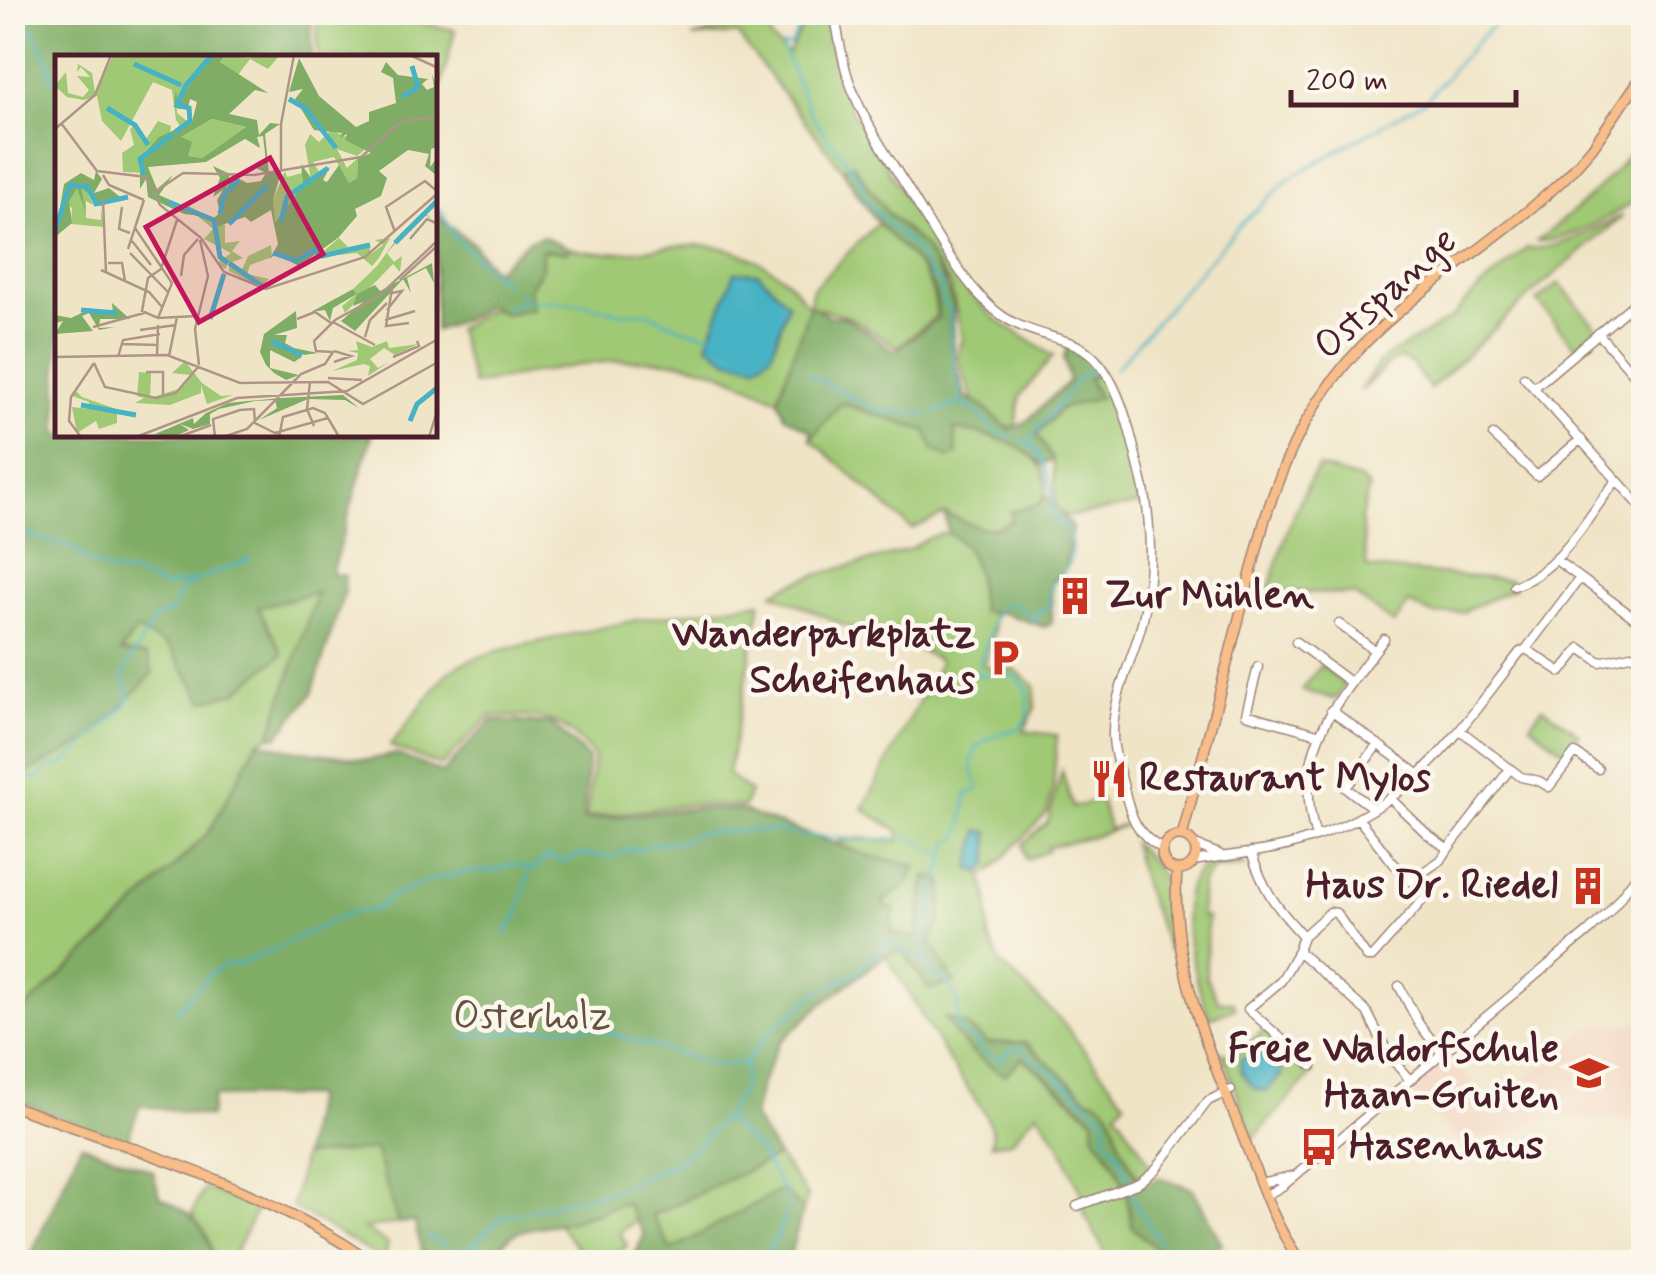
<svg xmlns="http://www.w3.org/2000/svg" width="1656" height="1275" viewBox="0 0 1656 1275" font-family="Mynerve,sans-serif">
<rect width="100%" height="100%" fill="#fbf7ec"/>
<filter id="ink" filterUnits="userSpaceOnUse"><feTurbulence type="fractalNoise" baseFrequency=".01" numOctaves="2"/><feDisplacementMap in="SourceGraphic" scale="20" xChannelSelector="R" yChannelSelector="G"/><feConvolveMatrix kernelMatrix="1 2 1 2 8 2 1 2 1" color-interpolation-filters="sRGB"/></filter>
<filter id="wash" filterUnits="userSpaceOnUse"><feTurbulence type="fractalNoise" baseFrequency=".0048" numOctaves="4" result="noise"/><feDisplacementMap in="SourceGraphic" scale="40" xChannelSelector="R" yChannelSelector="G"/><feGaussianBlur stdDeviation="2.25" result="paint"/><feColorMatrix in="noise" values="0 0 0 0 0 0 0 0 0 0 0 0 0 0 0 0 0 1.4 0 .05"/><feComposite in="paint" operator="in"/></filter>
<g filter="url(#wash)">
<rect width="100%" height="100%" fill="#f0e4c6"/>
<path fill="#f2d4be" d="M1643,1023V1119H1543L1511,1136L1453,1137L1411,1090L1450,1057L1493,1106L1591,1026Z"/>
<path fill="#a0c975" stroke="#757450" stroke-width="2.5" d="M317,13H373L455,30L435,110V58L318,57Z
M810,13H825L841,82L851,110L945,260L968,292L997,320L1053,356L1021,395L1015,426L1003,427L973,400L957,355L963,339L950,285L924,247L888,214L853,164L842,169L737,34L692,38L762,19L773,41L788,54Z
M1643,101V194C1622,212 1565,243 1537,241C1561,223 1627,168 1636,140C1639,131 1634,119 1635,109Z
M1623,216L1528,297L1430,389L1412,364L1400,358L1385,367L1360,391L1380,361L1453,317L1467,300L1527,248C1559,251 1594,228 1623,216Z
M878,223C905,248 937,277 936,316L898,347L849,317L810,306L778,399C757,390 735,377 713,370C638,346 548,371 473,385L457,329L492,308L505,314C524,294 542,278 542,250L568,252L570,248C622,263 669,238 719,247C744,251 770,266 789,282C798,290 799,300 810,305L812,289Z
M1559,283L1598,329L1576,348L1537,301Z
M1101,373L1111,396L1139,505L1066,517L1056,508L1053,460L1037,436L1060,409L1098,398L1088,378Z
M841,403L927,431L934,450L953,429C988,434 1043,442 1046,485C1047,501 1037,506 1024,513C1010,521 999,530 981,529C969,528 957,518 945,514L912,529L811,439Z
M1318,467L1360,479L1369,487L1361,519L1367,568L1511,580L1514,588L1463,612L1434,615L1409,603L1394,624L1355,595L1269,591C1281,548 1294,505 1318,467Z
M948,533C977,547 979,582 981,611L993,613L994,632L984,666L1015,670L1035,686V708L1024,731L1057,735L1053,789L1047,813L991,871L982,876L988,898L989,938L1001,964L1060,1019L1125,1102L1116,1111L1153,1168L1139,1179L1121,1148L1113,1123L1025,1042L988,1043L967,1026L955,1036L1022,1057L1095,1120L1093,1133C1119,1165 1127,1186 1132,1227L1171,1262H1110L1084,1213L1082,1194L1059,1143L1037,1112L1011,1141L991,1144L993,1134L986,1115L947,1058L886,955L930,941L941,920L943,882L926,877L916,939L891,932L881,903L908,883L867,855L834,843L859,838L898,842L899,831L863,809L940,661L909,645L879,641L773,593C814,570 861,566 904,551C922,545 926,535 948,533Z
M318,592L270,736L258,741L209,832L115,926L13,1020V780L91,739L120,652L136,630L169,646L257,607Z
M761,602L728,774L750,792L744,807L693,804L586,818L594,757C559,713 542,717 490,716L441,766L390,746L446,674L461,664L493,652L636,620Z
M1321,665L1345,685L1335,699L1302,690Z
M1543,707L1579,734L1565,752L1530,724Z
M1062,771L1073,808L1100,799L1109,829L1128,824L1092,837L1047,847L1048,851L1026,859L1023,844L1048,822Z
M1132,843C1177,880 1167,899 1169,952L1143,884Z
M1237,862L1246,866L1213,869L1201,883V917H1207L1206,978L1219,1002H1233L1235,1008L1209,1018C1198,987 1169,897 1199,870C1208,862 1225,863 1237,862Z
M1265,1029L1313,1072L1254,1138L1221,1052L1233,1057Z
M375,1149L398,1223L364,1229L388,1244L384,1260L292,1207L303,1156Z
M778,1156L807,1196L803,1210L782,1190L671,1250L652,1215Z
M204,1188L257,1209L230,1262H218L192,1213Z
M626,1202L636,1221L620,1232L627,1246L606,1262H588L558,1224Z"/>
<path fill="#80ad66" stroke="#656648" stroke-width="2.5" d="M22,13H311L312,57L58,58V435H372L331,574L345,576L344,592L312,694L277,737L270,736L317,592L258,607L283,654L236,692L204,701L169,647L136,630L121,652L147,656L153,673L91,739L13,780L12,56L21,57Z
M853,164L888,214L924,247L945,282L953,304L954,357L966,398L980,404L1010,430L1027,421L1069,381L1064,359L1067,345L1092,361L1101,373L1088,379L1099,398L1060,409L1037,435L1053,460L1042,465C1017,441 988,434 954,429L957,454L949,458L934,450L926,431L841,403L811,439V431L785,416L778,399L810,305L830,317H844L895,351L938,318C939,271 902,253 877,221C864,205 853,186 842,169Z
M435,208L443,221L473,244L494,271L529,240L543,236L570,248L568,252L542,250V268L529,289L532,309L505,314L487,305L472,316L435,331Z
M1046,494L1072,528L1065,570L1052,581L1051,623L1045,627L1003,613L981,612C979,582 977,547 948,533L945,514C970,522 987,538 1012,520L1010,512L1040,504Z
M492,720L552,724L588,758L583,820L696,808L740,810L867,855L916,866L908,883L882,903L895,911L891,932L916,938L926,876L943,881L941,920L930,941L955,983L929,989L903,951L886,955L821,1005L779,1043L760,1086L753,1117L778,1156L652,1215L671,1250L782,1189L803,1210L788,1262H624L636,1253L644,1235L626,1203C603,1209 580,1220 557,1224C530,1229 511,1227 496,1254L498,1262H419L422,1255L415,1222L398,1223L375,1149L303,1156L314,1096L213,1097L210,1117L140,1105L126,1144L13,1098V1020L115,926L209,832L258,741L287,749L368,760L396,754L442,773Z
M945,1018L967,1026L988,1043L1025,1042L1088,1098C1116,1102 1112,1127 1122,1149C1128,1161 1136,1174 1143,1186L1160,1177L1193,1189L1222,1244L1205,1255L1208,1262H1171L1132,1227C1127,1186 1119,1165 1093,1133L1095,1120C1073,1097 1046,1079 1023,1057L1005,1075C979,1061 959,1044 945,1018Z
M81,1144L153,1171L159,1196C184,1209 216,1228 210,1262L63,1260L28,1262Z"/>
<path fill="#46b2c4" stroke="#486878" stroke-width="2.5" d="M735,272L758,273L788,303L772,353L757,365L729,360L707,344Z
M979,830L989,833V863L980,872L970,869Z
M1257,1054H1268L1280,1065L1281,1075L1267,1091L1256,1090C1248,1081 1237,1072 1241,1059Z"/>
<g fill="none" stroke-linecap="round" stroke-linejoin="round">
<path stroke="#46b2c4" stroke-width="2.5" d="M23,12L51,66L48,75L58,82
M807,12L791,45L782,46L812,117L861,180C861,210 904,233 919,255C923,262 926,270 930,277L940,281L944,305L950,308L952,351L962,403C984,413 986,429 1011,438
M174,58H219
M435,206L441,210L455,237L506,284
M517,292L526,300L586,304L621,313L645,312L681,328L711,335
M505,308L522,302
M1115,369L1236,229L1290,178L1426,100L1478,40L1507,12
M808,374L879,411L928,414
M935,412L962,403
M1019,439C1052,451 1050,491 1055,522L1066,525C1077,552 1072,568 1050,586L1049,607L1037,611L1039,617L1034,623L1028,613L1009,603L997,609L977,673L982,677L994,671L1018,678L1029,692L1028,718L1019,729C988,735 959,747 978,786L976,792H968C962,810 966,823 957,840L950,842L937,883L932,890L937,899L930,906L925,963C933,974 947,982 954,994C965,1013 946,1031 977,1041L979,1050L1000,1061L1012,1048L1024,1049L1031,1059L1048,1069L1105,1118L1106,1139L1116,1150L1131,1183
M1028,442L1082,374L1092,370
M12,533L31,535L76,549L85,559L111,572L135,574L163,587L191,581
M12,780L39,778L49,767L65,764L126,705L130,694L123,680L127,667L155,618L169,613C173,606 177,597 182,591C190,580 234,566 250,559
M799,835L865,840L898,838
M905,835L913,840
M918,842L947,858
M505,935L518,915L529,872
M830,987L856,972L888,942L925,963
M176,1011L210,974L227,964L236,965L273,950L346,914L376,909L389,898L431,880L473,871H496L511,864L534,869L548,856L564,862L579,855L614,856L627,849L641,850L652,844L683,841L698,833L776,830L794,835
M463,1036C507,1037 549,1022 594,1028L704,1062L720,1065L743,1063
M724,1119L757,1148L788,1199
M1132,1191C1138,1218 1160,1234 1171,1262
M428,1236L450,1250L466,1251L502,1217L623,1187L674,1163L694,1149L728,1113L743,1088L746,1062L771,1030L825,987
M474,1244L485,1262
M755,1262L775,1242L788,1207"/>
</g>
</g>
<g filter="url(#ink)">
<g fill="none" stroke-linecap="round" stroke-linejoin="round">
<g stroke="#9d8278" stroke-width="11">
<path id="minor" d="M834,12C839,37 842,63 851,86C865,124 889,158 910,192C933,230 956,273 988,304C1012,328 1038,332 1069,342C1118,358 1129,431 1141,476C1152,519 1153,575 1143,619C1134,658 1112,695 1113,736C1113,753 1120,771 1124,788C1130,815 1136,835 1163,849
M1598,333L1644,386
M1524,377L1644,510
M1536,386L1644,295
M1493,435L1537,476L1581,439
M1556,560L1644,625
M1514,586C1562,570 1586,518 1616,481
M1339,624L1375,651
M1296,642L1351,683
M1526,649L1561,672L1580,648L1600,662L1644,652
M1258,667L1246,714L1318,734
M1331,710L1421,776
M1460,730L1521,777L1539,781L1549,787L1575,753L1598,769
M1390,798L1426,833L1448,849L1441,860L1410,881
M1374,809L1346,788L1378,744
M1358,818L1394,864L1427,895L1372,957H1367L1336,913L1330,912L1303,936L1298,951L1367,1012L1390,1057L1409,1079
M1316,837C1290,751 1336,703 1384,639
M1195,845L1219,854
M1448,849L1510,769
M1251,852C1264,891 1276,907 1303,936
M1194,861C1227,855 1262,853 1294,844C1411,810 1450,742 1520,652L1526,649L1580,578
M1298,951L1281,981L1248,1009L1312,1066
M1399,986L1419,1024L1441,1052
M1260,1183L1293,1176
M1265,1196L1284,1185L1589,931L1609,912L1644,866
M1077,1206L1139,1183L1155,1170L1208,1101L1231,1090"/>
</g>
<g stroke="#9d8278" stroke-width="12">
<path id="major" d="M1162 853a17 17 0 1 1 34 0a17 17 0 1 1-34 0Z
M1182,836L1265,519C1285,454 1314,395 1362,346C1424,282 1505,237 1569,174L1592,148L1644,73
M1177,870C1170,965 1209,1051 1243,1137C1260,1181 1273,1224 1301,1262
M12,1106C136,1149 264,1188 372,1262"/>
</g>
<use href="#minor" stroke="#fff" stroke-width="8"/>
<use href="#major" stroke="#f8bd88" stroke-width="9"/>
<g stroke="#4a1f2b" stroke-width="6">
<path id="rail" d="M1632,12L1644,19"/>
</g>
<use href="#rail" stroke="#fbf7ec" stroke-width="2.5" stroke-dasharray="8" stroke-linecap="butt"/>
</g>
</g>
<defs>
<g id="building-bare" transform="scale(3)"><path d="M-4-6H4V6H1V3H-1V6H-4ZM-2.5-4.3h1.7v1.8h-1.7ZM.8-4.3h1.7v1.8H.8ZM-2.5-1h1.7V.8h-1.7ZM.8-1h1.7V.8H.8Z" fill="#c8321e" stroke="#fbf7ec" stroke-width="2.5" paint-order="stroke"/></g>
<g id="parking-bare" transform="scale(3)"><path d="M-3.5-5.5H1a3.5 3.5 0 0 1 0 7H-1V5.5H-3.5ZM-1-3.4V-.6H.8a1.4 1.4 0 0 0 0-2.8Z" fill="#c8321e" stroke="#fbf7ec" stroke-width="2.5" paint-order="stroke"/></g>
<g id="restaurant-bare" transform="scale(3)"><path d="M-5-6h1v4h1v-4h1v4h1v-4h1v5L-1.5 .5V6h-2V.5L-5-1ZM5-6V6H3V1.5H1.5Q1.5-4 5-6Z" fill="#c8321e" stroke="#fbf7ec" stroke-width="2.5" paint-order="stroke"/></g>
<g id="school-bare" transform="scale(3)"><path d="M0-5L7-2L0 1L-7-2ZM-4 1L0 2.5L4 1V4Q0 6-4 4Z" fill="#c8321e" stroke="#fbf7ec" stroke-width="2.5" paint-order="stroke"/></g>
<g id="bus-bare" transform="scale(3)"><path d="M-5-6H5V4H4V6H2V4H-2V6H-4V4H-5ZM-3.5-4V0h7V-4ZM-3.5 1.2v1.5H-2V1.2ZM2 1.2v1.5H3.5V1.2Z" fill="#c8321e" stroke="#fbf7ec" stroke-width="2.5" paint-order="stroke"/></g>
</defs>
<g fill-rule="evenodd">
<use href="#building-bare" x="1075" y="596"/>
<use href="#parking-bare" x="1005" y="658"/>
<use href="#restaurant-bare" x="1109" y="779"/>
<use href="#building-bare" x="1588" y="886"/>
<use href="#school-bare" x="1589" y="1073"/>
<use href="#bus-bare" x="1319" y="1147"/>
</g>
<g text-anchor="middle" dominant-baseline="central" stroke-width="9" stroke-linejoin="round" paint-order="stroke">
<g font-size="40" fill="#4a1f2b" stroke="#fbf7ec">
<text transform="translate(1386 294) rotate(-42)">Ostspange</text>
</g>
<g font-size="40" font-weight="bold" fill="#4a1f2b" stroke="#fbf7ec" text-anchor="start">
<text x="1105" y="596">Zur Mühlen</text>
<text x="975" y="635" text-anchor="end">Wanderparkplatz<tspan x="975" dy="46">Scheifenhaus</tspan></text>
<text x="1139" y="779">Restaurant Mylos</text>
<text x="1558" y="886" text-anchor="end">Haus Dr. Riedel</text>
<text x="1559" y="1050" text-anchor="end">Freie Waldorfschule<tspan x="1559" dy="46">Haan-Gruiten</tspan></text>
<text x="1349" y="1147">Hasenhaus</text>
</g>
<g font-size="40" fill="#645241" stroke="#fbf7ec">
<text x="532" y="1017">Osterholz</text>
</g>
</g>
<g transform="translate(55 55)">
<rect width="382" height="382" fill="#f0e4c6"/>
<path d="M58,0L155,2L123,47L121,35L122,58L132,66L125,71L121,65L117,35L98,27L66,86L47,66L42,41L29,45L12,42L0,31L11,17L13,38L28,42L34,35L22,21L35,22L26,12L22,17L23,9L37,18L40,37ZM169,0L192,3L225,0L213,14L195,4L183,20L164,6ZM157,64L191,72L147,103L133,101L126,82ZM103,66L116,71L115,79L84,103L90,118L68,117L67,98L79,90L75,74L80,70L91,84ZM276,75L313,92L302,101L282,94L292,113L303,103L302,123L294,128L279,102L258,107L265,118L256,125L250,90L255,79L264,87ZM230,116L232,122L247,118L248,130L219,168L218,145ZM16,131L22,132L17,137L31,133L38,150L31,146V163L46,165V153L49,172L16,169L17,153L10,148ZM382,143L369,158L378,164L367,159L332,198L339,207L347,201L345,217L338,209L290,258L287,251L302,239L298,234L322,211L346,178ZM126,147L170,170V188L185,186L177,196L188,203L175,208L186,217L193,201L216,190L217,202L195,210L192,219L214,224L206,232L174,216V207L170,214L162,208L176,198L149,184L158,174ZM284,183L293,192L314,188L316,199L328,190L320,185L335,183L324,203L317,211L306,223L317,211L302,198L262,202ZM299,276L301,286L317,292L332,286L334,293L363,289L340,300L329,293L315,304L323,313L334,307L313,321L315,311L309,309L277,316L302,305L303,298L293,296L303,295ZM130,306L147,328L166,341L178,340L152,349L146,330V338L115,350L80,348L89,343L82,341L84,317L96,318L95,343L123,334L135,320L117,318ZM20,335L27,342L81,361L62,359V368L44,374L41,366L22,378L17,352L34,354V347L17,341Z" fill="#a0c975"/>
<path d="M155,0H169L165,7L213,38L200,35L174,59L202,65L204,80L215,68L225,69L210,79L214,118L226,117L218,145L220,167L248,130L246,109L257,124L275,112L268,125L272,127L284,110L294,128L302,123L303,103L316,98L290,85L292,79L285,83L287,78L259,75L240,44L248,34L234,37L244,3L264,41L301,72L314,66V57L341,48L338,23L326,17L331,7L343,20L373,24L367,29L372,35L379,32L377,19L383,35L382,92L376,94L375,112L382,103V121L370,111L374,99L353,95L324,116L332,123L326,141L300,154L302,161L283,183L244,211L220,199L215,204L223,189L216,155L196,167L190,162L161,172L156,165L165,158L162,145L168,135L158,142L165,123L158,111L175,119L171,135L177,120L192,128L206,126L211,118L199,112L211,107L208,81L202,82L205,93L190,84L151,107L93,112L102,134L118,120L104,140L155,162L129,159L93,142L91,124L85,134V104L104,82L137,67L142,47L135,44L133,53L123,54L119,48L121,35L123,47ZM157,64L191,72L147,103L133,101L137,87L126,82ZM41,116L47,124L39,138L54,133L65,142L46,151L26,132L31,157L22,134L14,146L17,168L0,182L9,129L26,118L39,125ZM377,208L379,228L371,213L352,223L356,238L348,224L300,276L286,266L308,247L298,251L302,239L278,253L275,266L270,255L256,257L298,234L302,239L320,230L325,236ZM57,248L75,264H45L44,273L60,272L44,275L34,258L27,261L38,276L0,279L8,266L0,268V260L16,263L35,254L58,258ZM241,256L242,273L219,280H232L230,288L239,293L263,298L249,300L231,291L247,302L239,307L215,295V313L244,320L231,325L219,318L211,310L205,297L209,279ZM288,340L304,353L290,345L253,344L204,365L222,353L220,345L200,346L164,354L155,359V369L138,374L125,369L134,375L119,382L100,379L138,363L139,369L151,358L173,348L226,343Z" fill="#80ad66" fill-rule="evenodd"/>
<path fill="none" stroke="#46b2c4" stroke-width="5" d="M79,9L126,30M347,42L363,32L357,11M234,44L250,53L281,93M52,53L80,70L93,90M120,77L135,66L134,53L122,50L131,30L157,0M89,120L85,104L118,79M113,147L159,165L165,202L173,208M165,159L169,140L184,124M226,167L232,142L273,113M174,169L213,130M0,175L15,130L33,132L41,149L73,142M340,188L383,145M218,198L242,206L259,195L267,201L315,190M174,208L207,231M26,255L62,258M155,264L169,219M216,286L247,300M26,350L81,360M355,366L362,349L382,333"/>
<path fill="none" stroke="#ae9588" stroke-width="2.5" d="M355,0L383,13M6,68L42,116L91,122L105,150L146,183M0,74L40,40L56,0M226,116V69L239,0M48,120L54,130L89,145M100,137L128,118L199,120L306,102L347,66L383,62M48,144L51,218M67,152L64,174L75,178M80,173L117,228L103,263M340,177L331,152L370,126L383,137M146,183L169,217L211,234L310,202L383,138M355,184L372,164L383,169M77,186L96,210M73,194L89,145M75,198L113,237M53,208H67L70,226M106,214L93,223L87,256L103,263L142,261M106,214L122,165M46,215L94,237L107,252M126,221L129,200L143,184M345,225L383,190M337,233L331,271L354,268M332,255L347,236L337,238M242,264L260,257L276,268M330,265L360,256M278,267L320,290M38,272L89,258M85,275L121,270M310,282L315,265L332,248M66,289L103,290M102,300L103,270M114,301L122,262M0,302L112,300L185,328L273,327L308,349L383,307M63,302L68,285L105,279M338,302L364,291L362,286M279,307L296,301L279,296M39,308L50,332L101,343L121,338L143,312M144,310L140,274L153,221L145,185M91,317H108V341M273,323L307,325M255,327L252,354L259,371M126,381L156,370M26,382L14,366L16,342L39,308M81,382L182,343L292,336L383,284M160,382L158,364L185,355L199,354L200,368L220,378L273,363M168,382L192,374L246,319L270,309L278,297L261,296L259,286L280,265L324,241L383,185M224,382L228,362L258,353L270,358L283,380M374,382L383,353"/>
<path fill="#c2185b" fill-opacity="0.15" stroke="#c2185b" stroke-width="5" d="M215,103L268,199L144,267L91,172Z"/>
<rect width="382" height="382" fill="none" stroke="#4a1f2b" stroke-width="5"/>
</g>
<rect width="1656" height="1275" fill="none" stroke="#fbf7ec" stroke-width="50"/>
<path d="M1291 90v15h225v-15" fill="none" stroke="#4a1f2b" stroke-width="5"/>
<text x="1306" y="90" font-size="30" fill="#4a1f2b" stroke="#fbf7ec" stroke-width="8" paint-order="stroke">200 m</text>
</svg>
